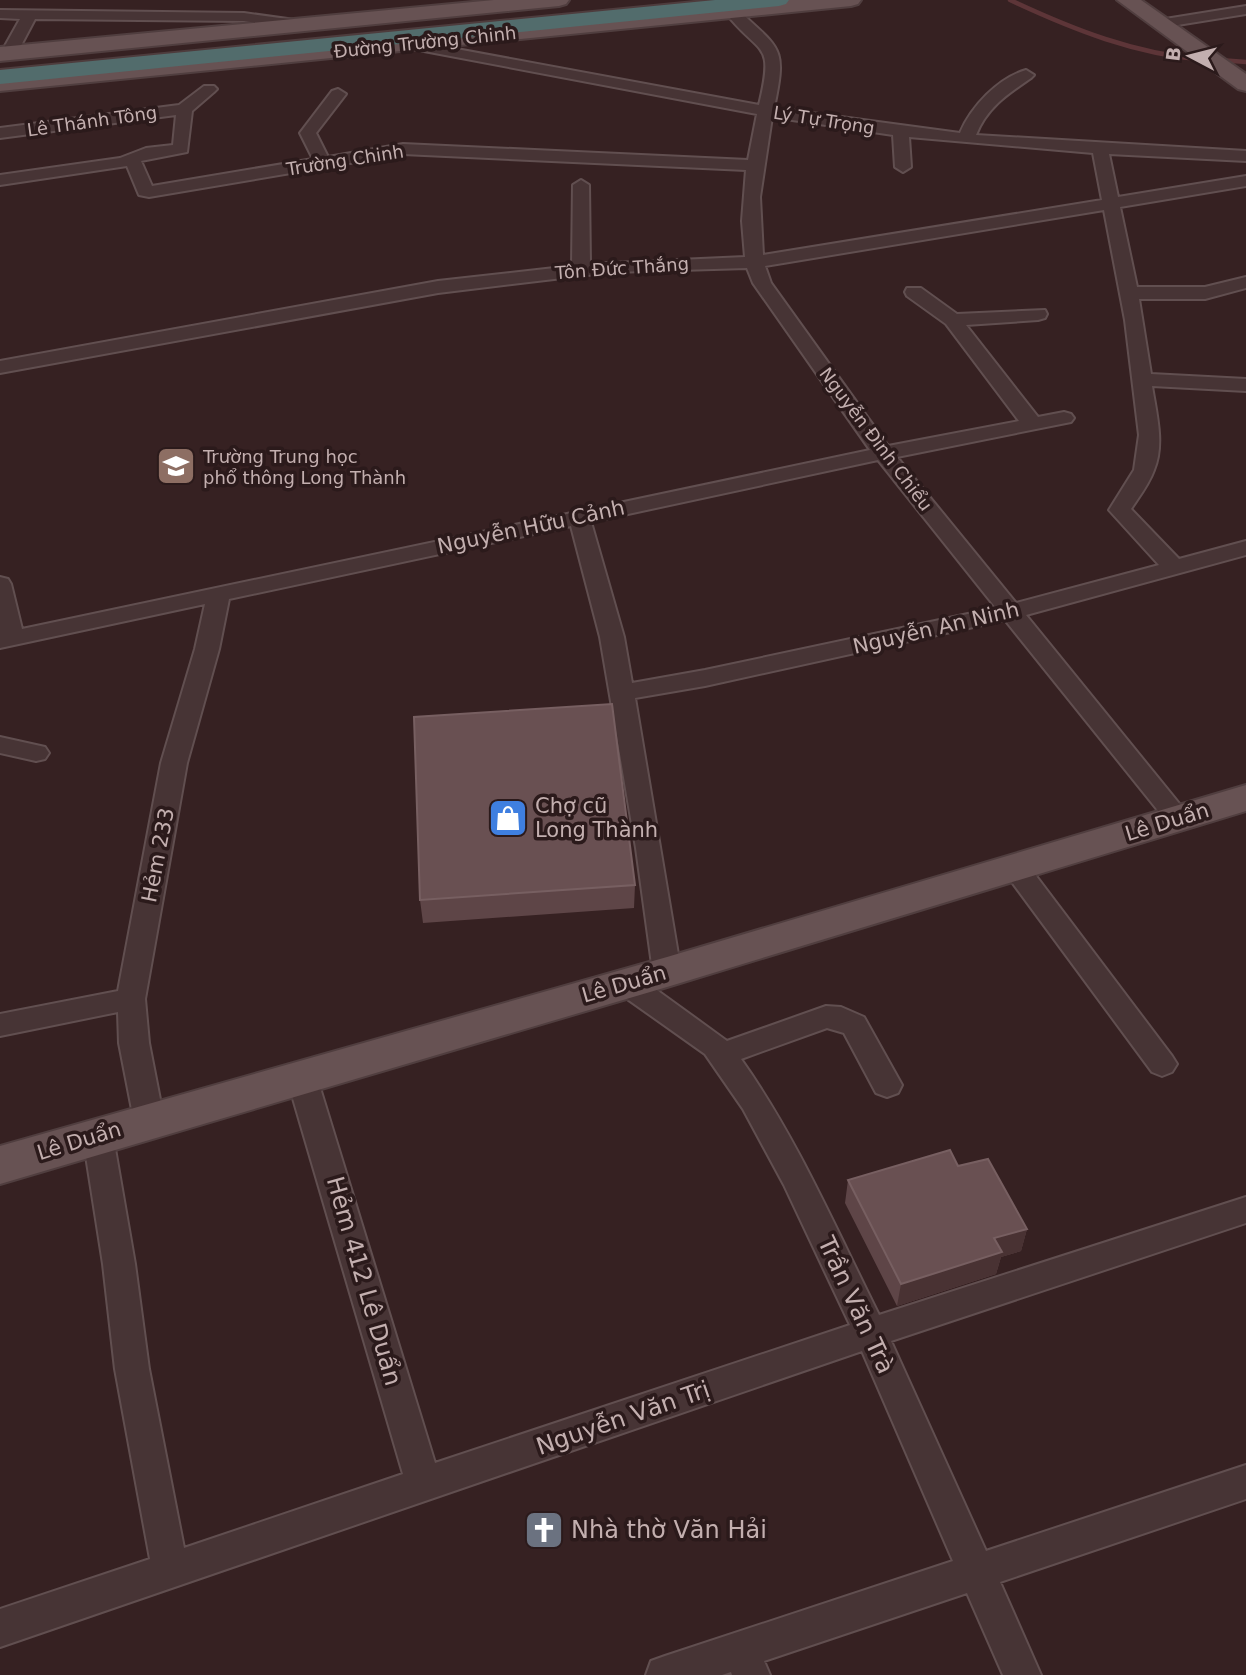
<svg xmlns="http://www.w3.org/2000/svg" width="1246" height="1675" viewBox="0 0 1246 1675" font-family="'DejaVu Sans',sans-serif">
<rect width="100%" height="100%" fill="#362122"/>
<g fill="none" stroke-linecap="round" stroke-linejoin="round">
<path stroke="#5d3538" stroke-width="4.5" d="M1010,0C1074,30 1135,54 1205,60
M1220,60L1246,62"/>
<g stroke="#614f50" stroke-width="4">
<path id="street" d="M1246,6V14L1159,28L1152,24L1159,20Z
M732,8L737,9C781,50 787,46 774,108L960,133C971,107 998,78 1026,70L1034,75L1031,78C1008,94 987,107 976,135L1246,151V161L1109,154L1118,197L1246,176V186L1120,207L1137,287H1205L1246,277V288L1205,299H1139L1151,374L1246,379V391L1152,386C1156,412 1165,444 1154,470C1149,484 1139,497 1131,509L1179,559L1246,541V555L1026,615L1190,817L1186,823L1177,826L1168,823L1005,620L705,686L635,698L681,972L677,979L667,983L657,979L653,972L636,848L600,637L571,526L229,599L219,649L187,763L145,999L149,1043L164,1120L160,1129L149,1132L138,1129L134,1120L119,1043L118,1012L0,1036V1014L118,991L161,763L195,649L205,604L0,648V577L8,579L11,584L22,629L870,450L753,283L747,268L613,272L438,293L0,373V361L438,281L572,266L573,185L581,180L589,185L590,264L745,257L742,221L746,170L403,154L149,197L139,195L127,166L0,185V175L120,158L146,148L173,145L176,115L0,138V128L179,105L204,86H214L217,89L214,92L192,111L187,152L141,161L152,186L313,159L300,133L332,91L338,89L346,94L316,133L328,157L403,144L748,160L757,114L408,48L401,44L408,40L759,105C775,39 760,57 725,12ZM772,117L893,135L895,167L903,172L911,167L909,137L1093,153L1102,200L763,255L760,197ZM1104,210L1125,320L1139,435L1134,470L1109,510L1159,565L1016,603L897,457L1071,422L1074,418L1071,414L1064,412L1038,417L966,325L1038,320L1045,318L1047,314L1045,310L957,314L921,288H907L905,292L907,296L946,324L1019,421L888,446L771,283L765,266ZM878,460L996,608L705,670L632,683L624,637L591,522Z
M0,10L244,13L302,21L309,25L302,29L244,21L35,19L17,53L9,58L1,53L20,19L0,18Z
M0,737L45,747L49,753L45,759L36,761L0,753Z
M1015,858L1024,860L1172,1056L1177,1064L1172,1072L1162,1076L1152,1072L1006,874L1002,867L1006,860Z
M626,972L636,975L727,1041L826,1006L841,1007L864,1017L902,1085L898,1093L887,1097L876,1093L844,1033L827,1028L741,1059C797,1138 836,1229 879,1315L1246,1197V1223L891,1341L986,1551L1246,1465V1499L1000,1582L1041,1675H1003L967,1593L764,1661L770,1675H732L731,1672L722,1675H646L651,1661L665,1656L953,1561L862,1351L0,1647V1609L150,1559L115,1369L103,1264L83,1137L87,1128L98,1125L109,1128L113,1137L135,1264L149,1369L184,1548L403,1474L287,1078L292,1070L302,1066L312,1070L317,1078L435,1463L850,1325L784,1185L743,1109L705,1054L616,991L612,983L616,975Z"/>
</g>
<g stroke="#503e3f" stroke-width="4">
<path id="primary" d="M494,0H569L566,4L559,6L0,61V47Z
M787,0H861L858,4L851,6L0,91V77Z
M1117,0H1141L1246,74V91L1238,89Z
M1246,785V811L667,987L0,1184V1146L667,957Z"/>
</g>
<g stroke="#4e3c3d" stroke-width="4">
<path id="highway" d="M715,0H789L786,4L779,6L0,84V70Z"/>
</g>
<use href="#street" fill="#473435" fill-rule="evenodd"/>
<use href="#primary" fill="#675253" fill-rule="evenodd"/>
<use href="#highway" fill="#526c6c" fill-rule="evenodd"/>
</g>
<path fill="#5e4547" d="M635,885L634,908L423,923L420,900Z
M848,1180L1027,1229L1021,1251L1001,1257L996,1274L897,1306L845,1203Z"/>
<path fill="#493233" d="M1027,1229L1021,1251L1001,1257L996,1274L897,1306L901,1284L994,1238Z"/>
<path fill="#695052" stroke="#775f61" stroke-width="2" d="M612,704L635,885L420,900L414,717Z
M950,1150L958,1166L988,1159L1027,1229L994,1238L1002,1252L901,1284L848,1180Z"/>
<defs>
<g id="school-square" transform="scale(2.0125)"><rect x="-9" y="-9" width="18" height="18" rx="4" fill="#8d6e63" stroke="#2b1a1b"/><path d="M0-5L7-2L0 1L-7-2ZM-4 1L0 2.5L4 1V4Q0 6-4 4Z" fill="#fff"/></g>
<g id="shop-square" transform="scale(2.0125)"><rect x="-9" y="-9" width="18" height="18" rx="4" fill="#3f7fe0" stroke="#2b1a1b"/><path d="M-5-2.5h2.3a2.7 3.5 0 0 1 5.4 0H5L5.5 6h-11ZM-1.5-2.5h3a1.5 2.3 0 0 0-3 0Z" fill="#fff"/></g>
<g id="church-square" transform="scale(2.0125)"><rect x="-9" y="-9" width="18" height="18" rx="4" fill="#6b7280" stroke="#2b1a1b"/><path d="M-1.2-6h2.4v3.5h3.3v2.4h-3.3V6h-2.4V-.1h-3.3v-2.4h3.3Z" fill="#fff"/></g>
</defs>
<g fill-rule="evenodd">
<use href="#school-square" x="176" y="466"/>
<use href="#shop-square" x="508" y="818"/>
<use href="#church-square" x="544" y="1530"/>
</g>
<g text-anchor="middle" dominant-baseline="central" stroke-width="7" stroke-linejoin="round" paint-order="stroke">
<g font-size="18" fill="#c3afaf" stroke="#2b1a1b">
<text transform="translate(425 42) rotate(-6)">Đường Trường Chinh</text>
<text transform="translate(824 120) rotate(9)">Lý Tự Trọng</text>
<text transform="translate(92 121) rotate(-8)">Lê Thánh Tông</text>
<text transform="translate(345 160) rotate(-9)">Trường Chinh</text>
<text transform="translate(622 268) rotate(-4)">Tôn Đức Thắng</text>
<text transform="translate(876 439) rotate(53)">Nguyễn Đình Chiểu</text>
</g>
<g font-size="18" fill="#c3afaf" stroke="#2b1a1b" text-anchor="start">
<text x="203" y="456">Trường Trung học<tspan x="203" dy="21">phổ thông Long Thành</tspan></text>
</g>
<g font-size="21" fill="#c3afaf" stroke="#2b1a1b">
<text transform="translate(531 527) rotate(-12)">Nguyễn Hữu Cảnh</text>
<text transform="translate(936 628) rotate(-13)">Nguyễn An Ninh</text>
<text transform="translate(1167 822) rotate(-17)">Lê Duẩn</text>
<text transform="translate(158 855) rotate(-79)">Hẻm 233</text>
<text transform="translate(624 984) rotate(-16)">Lê Duẩn</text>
<text transform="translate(79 1141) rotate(-17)">Lê Duẩn</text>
</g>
<g font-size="21" fill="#c3afaf" stroke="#2b1a1b" text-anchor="start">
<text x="535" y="806">Chợ cũ<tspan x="535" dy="24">Long Thành</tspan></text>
</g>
<g font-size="24" fill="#c3afaf" stroke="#2b1a1b">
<text transform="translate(364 1281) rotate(74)">Hẻm 412 Lê Duẩn</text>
<text transform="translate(856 1305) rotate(65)">Trần Văn Trà</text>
<text transform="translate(623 1418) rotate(-19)">Nguyễn Văn Trị</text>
</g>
<g font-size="24" fill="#c3afaf" stroke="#2b1a1b" text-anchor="start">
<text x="571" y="1530">Nhà thờ Văn Hải</text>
</g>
</g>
<g transform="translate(1190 56) rotate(277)" stroke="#2b1a1b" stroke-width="5" paint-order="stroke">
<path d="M0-5L12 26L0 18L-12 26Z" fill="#c3afaf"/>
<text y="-10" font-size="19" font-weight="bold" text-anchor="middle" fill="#c3afaf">B</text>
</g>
</svg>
